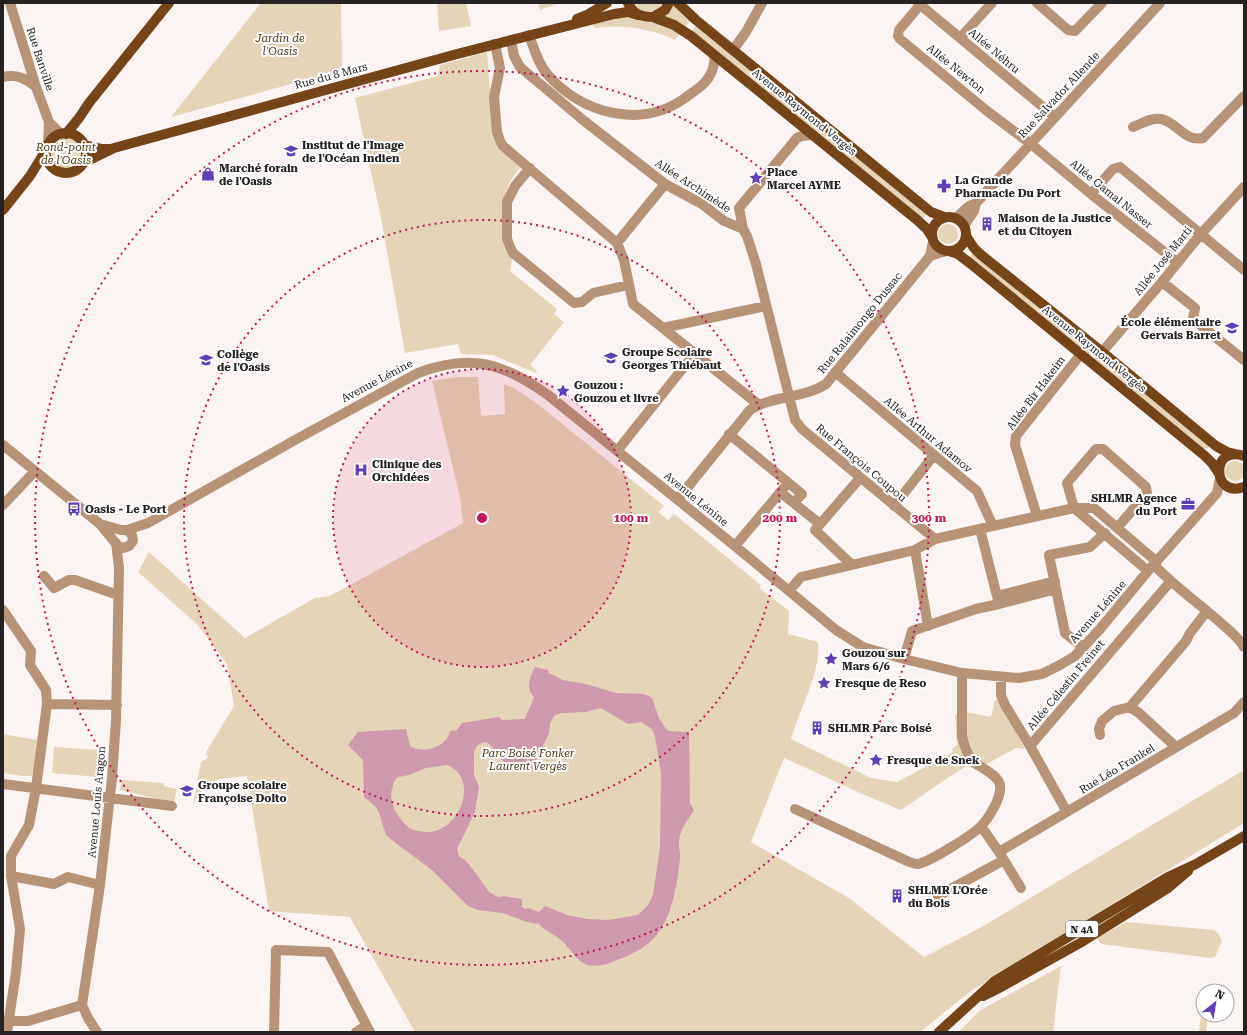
<svg xmlns="http://www.w3.org/2000/svg" width="1247" height="1035" viewBox="0 0 1247 1035" font-family="'Roboto Serif',serif">
<rect width="100%" height="100%" fill="#fcf4f2"/>
<path fill="#e6d4b8" d="M261,3H341L342,70L171,117Z
M437,3H466L471,26L439,31Z
M538,3H560L540,10Z
M633,3H664C656,15 641,15 633,3Z
M673,4L678,10L690,21L685,27L663,18Z
M622,16L668,26L679,34L675,40C650,28 621,24 594,28L593,23Z
M696,26L927,213L922,220L691,32Z
M487,52L494,142L521,166L509,183L504,200L502,239L505,250L512,259L510,271L557,309L554,314L564,322L530,365L537,371L536,373L492,355L461,354L458,344L405,353L381,218L355,98L438,76L440,65Z
M47 154a19 19 0 1 1 38 0a19 19 0 1 1-38 0Z
M938 234a10 10 0 1 1 20 0a10 10 0 1 1-20 0Z
M974,252L1093,350L1089,358L969,258Z
M1097,354L1210,447L1203,450L1093,361Z
M458,377H478L481,416L505,414L504,384L516,389L540,406L664,506L658,512L668,520L674,514L761,585L759,588L789,611L788,634L818,642C822,669 799,711 791,739L871,778L897,782L953,752L952,749L957,745L955,715L966,712L991,717L995,700H998L1025,749L1016,748L976,770L967,766C944,779 923,796 901,810L867,796L784,758L751,842L849,898L924,957L980,928L1244,770V823L971,991L920,1032H415L350,917L269,911L247,776C218,779 207,777 193,805L201,762L208,758L206,752L234,706L227,664L198,625L138,572L149,552L245,638L315,598L330,596L463,523L460,497L432,381Z
M1225 471a10 10 0 1 1 20 0a10 10 0 1 1-20 0Z
M3,734L37,740L34,776H23L3,773Z
M54,747L101,750L98,777L52,773Z
M121,780L164,783V786L177,789L174,803L120,790Z
M1126,922L1214,930L1218,933L1222,941L1215,957L1210,958L1101,944L1097,938Z
M1061,966L1053,1032H959L979,1011Z
M1203,997V1015H1208L1206,1032H1199Z"/>
<path fill="#cf99ad" fill-rule="evenodd" d="M535,667L548,670L549,673L563,680L586,684L616,693L643,694L649,696L652,698L659,718L666,729L669,731L689,732L690,803L694,810C687,821 678,832 679,846C679,850 681,854 680,858C677,885 672,923 650,942C639,952 621,959 607,964C600,966 590,967 583,963C575,958 570,948 562,941C555,934 544,931 538,923L536,924L527,922L503,913L478,910L468,906L432,870L393,841L386,835L379,813L376,807L364,797L363,760L348,745L358,732L406,729L410,746C423,754 447,748 450,731L457,730L462,723L499,717L502,720L525,719L534,697C525,689 530,677 535,667ZM601,708L626,723L629,724L641,722L652,729L655,737L661,773L660,847L653,895L648,905L638,915L609,920L588,919L567,915L545,906L539,912L529,908L526,909L522,907V899L504,896L498,897L489,892L477,875L467,862L459,856L457,849L475,812L479,787L474,774V752L477,746L482,743L486,742C494,747 493,750 498,756C507,767 519,768 532,770L549,733L550,724L554,716L561,713L586,712ZM447,765C483,779 457,841 418,831C414,830 410,829 407,826C397,816 387,801 393,786C393,784 395,779 397,778C400,776 406,776 409,775C415,773 420,770 426,768C433,767 440,766 447,765Z"/>
<g fill="none" stroke-linecap="round" stroke-linejoin="round">
<path stroke="#b79377" stroke-width="10" d="M10,3L36,87L49,122L61,134
M918,3L1055,117
M1037,3L1068,30L1075,31L1102,3
M920,5L899,30L898,36L900,39L987,111L1031,144L1091,194L1177,262
M529,35C534,49 538,63 547,74C581,113 640,130 685,98C694,91 706,85 711,73C714,68 714,61 715,56
M960,38L992,3
M511,40L514,56L520,67L583,120L665,184L702,204L724,221L743,229L747,236L756,264L795,420L802,429L935,539L1074,508H1094L1157,562
M495,44L500,68L494,97L497,132L500,141L503,146L617,243L624,260L633,304L759,405
M733,50L746,32L762,3
M3,77C17,74 25,78 36,87
M1133,127C1141,124 1152,117 1161,119C1177,122 1184,142 1203,138L1244,96
M48,145L49,122
M530,168L515,186L507,202V239L510,247L513,253L574,303L582,302L593,293L628,285
M1091,194L1113,169L1120,167L1244,270
M956,218L969,206L976,203
M964,226L974,211L976,203L1160,3
M743,229L739,208L797,138L802,136L813,135
M617,243L665,184
M930,256L946,251
M1162,282L1195,308L1193,319L1244,360
M663,328L766,306
M1102,352L1162,282L1200,235L1244,187
M835,372L977,491L993,526
M729,434L802,494L794,503
M3,445L100,524L118,546L123,548L129,546L133,541L132,535L127,530H121L100,524
M617,451L695,353
M780,492L820,524
M678,499L750,410C773,395 803,399 826,384L930,256L933,242
M3,505L35,471
M894,506L934,455
M1074,508L1067,483L1096,449H1103L1146,487L1147,493L1117,528
M1074,508L1148,571
M1037,516L1015,445L1016,436L1081,354
M127,530L148,523L295,440L418,373C470,353 504,363 548,395L735,546L836,630L863,647L904,659L962,673L1019,678L1042,674L1060,665L1075,656L1100,629L1148,571L1217,493L1220,478
M735,546L788,483
M915,550L928,626
M852,565L815,530L860,478
M1154,565C1175,587 1200,604 1222,624C1230,631 1239,638 1244,647
M44,576L54,588L69,580H75L118,595
M789,591L801,577L915,550L935,539
M997,596L1055,581
M999,604L1056,589
M3,610L31,651L30,665L46,690L47,704L36,788L29,825L11,856V876L20,929L16,972L7,1032
M1083,647L1065,633L1049,555L1090,547L1105,533
M904,659L912,631L976,609L999,604L980,529
M1001,677V695L1005,705L1030,746
M47,704L117,705
M1130,707L1139,713L1176,747
M1100,735L1099,729L1102,721L1114,711L1130,707L1186,641L1190,633L1207,611
M3,784L172,806
M795,809L907,861C910,862 915,864 918,864C929,862 973,835 981,826C989,818 1002,797 1000,785C998,775 983,769 975,763C967,756 964,746 962,736V673
M1067,812L1030,746L1170,582
M981,826L999,852L1021,888
M999,852L1234,713L1244,702
M11,876L54,884L68,877L100,885
M938,896L1004,860
M3,1021H28L82,1005
M97,1032L88,1018L82,1005L100,885L112,778L116,720L119,568L116,543
M274,1032L276,950L328,952L370,1032
M356,1032L366,1026"/>
<path stroke="#754418" stroke-width="10" d="M628,3C633,14 641,17 653,17L665,10L669,3
M678,3L696,20L931,212L944,217
M653,17L674,25L691,36L916,219L927,229L932,237
M577,19L587,15L607,3
M46 153a20 20 0 1 1 40 0a20 20 0 1 1-40 0Z
M66,134L79,118L89,103L169,3
M83,145L101,149H110
M83,163L114,148L457,54L614,14L628,12L638,15
M3,210L30,176L46,150
M932 234a17 17 0 1 1 34 0a17 17 0 1 1-34 0Z
M966,236L974,248L980,254L1102,352L1216,446L1227,452L1235,454
M949,251L958,254L971,264L1205,456L1212,463L1218,472
M1244,456C1210,444 1212,499 1244,487
M983,996L1001,987L1080,943L1168,888L1188,871
M939,1032L995,981L1168,877L1196,864L1244,836"/>
</g>
<circle cx="482" cy="518" r="149" fill="#c2185b" fill-opacity=".12"/>
<g fill="none" stroke="#c2185b" stroke-width="2" stroke-dasharray="2 4">
<circle cx="482" cy="518" r="149"/>
<circle cx="482" cy="518" r="298"/>
<circle cx="482" cy="518" r="447"/>
</g>
<defs>
<g id="university-bare" transform="scale(1.08)"><path d="M0-5L7-2L0 1L-7-2ZM-4 1L0 2.5L4 1V4Q0 6-4 4Z" fill="#5f3eb6" stroke="#fff" stroke-width="2.5" paint-order="stroke"/></g>
<g id="shop-bare" transform="scale(1.08)"><path d="M-5-2.5h2.3a2.7 3.5 0 0 1 5.4 0H5L5.5 6h-11ZM-1.5-2.5h3a1.5 2.3 0 0 0-3 0Z" fill="#5f3eb6" stroke="#fff" stroke-width="2.5" paint-order="stroke"/></g>
<g id="sight-bare" transform="scale(1.08)"><path d="M0-6L1.8-2.2L6-1.7L2.9 1.2L3.7 5.4L0 3.3L-3.7 5.4L-2.9 1.2L-6-1.7L-1.8-2.2Z" fill="#5f3eb6" stroke="#fff" stroke-width="2.5" paint-order="stroke"/></g>
<g id="pharmacy-bare" transform="scale(1.08)"><path d="M-2-6h4v4h4v4h-4v4h-4v-4h-4v-4h4Z" fill="#5f3eb6" stroke="#fff" stroke-width="2.5" paint-order="stroke"/></g>
<g id="building-bare" transform="scale(1.08)"><path d="M-4-6H4V6H1V3H-1V6H-4ZM-2.5-4.3h1.7v1.8h-1.7ZM.8-4.3h1.7v1.8H.8ZM-2.5-1h1.7V.8h-1.7ZM.8-1h1.7V.8H.8Z" fill="#5f3eb6" stroke="#fff" stroke-width="2.5" paint-order="stroke"/></g>
<g id="school-bare" transform="scale(1.08)"><path d="M0-5L7-2L0 1L-7-2ZM-4 1L0 2.5L4 1V4Q0 6-4 4Z" fill="#5f3eb6" stroke="#fff" stroke-width="2.5" paint-order="stroke"/></g>
<g id="hospital-bare" transform="scale(1.08)"><path d="M-5-5h3v3.5h4V-5h3V5h-3V1.5h-4V5h-3Z" fill="#5f3eb6" stroke="#fff" stroke-width="2.5" paint-order="stroke"/></g>
<g id="office-bare" transform="scale(1.08)"><path d="M-6-3h4V-5.5h4V-3h4V5H-6ZM-1-4.5V-3h2v-1.5ZM-6 0V1H6V0Z" fill="#5f3eb6" stroke="#fff" stroke-width="2.5" paint-order="stroke"/></g>
<g id="bus-bare" transform="scale(1.08)"><path d="M-5-6H5V4H4V6H2V4H-2V6H-4V4H-5ZM-3.5-4V0h7V-4ZM-3.5 1.2v1.5H-2V1.2ZM2 1.2v1.5H3.5V1.2Z" fill="#5f3eb6" stroke="#fff" stroke-width="2.5" paint-order="stroke"/></g>
</defs>
<g fill-rule="evenodd">
<use href="#university-bare" x="291" y="151"/>
<use href="#shop-bare" x="208" y="174"/>
<use href="#sight-bare" x="756" y="178"/>
<use href="#pharmacy-bare" x="944" y="186"/>
<use href="#building-bare" x="987" y="224"/>
<use href="#school-bare" x="1232" y="328"/>
<use href="#school-bare" x="611" y="358"/>
<use href="#school-bare" x="206" y="360"/>
<use href="#sight-bare" x="563" y="391"/>
<use href="#hospital-bare" x="361" y="470"/>
<use href="#office-bare" x="1188" y="504"/>
<use href="#bus-bare" x="74" y="509"/>
<use href="#sight-bare" x="831" y="659"/>
<use href="#sight-bare" x="824" y="683"/>
<use href="#building-bare" x="817" y="728"/>
<use href="#sight-bare" x="876" y="760"/>
<use href="#school-bare" x="187" y="791"/>
<use href="#building-bare" x="897" y="896"/>
</g>
<g text-anchor="middle" dominant-baseline="central" stroke-width="4" stroke-linejoin="round" paint-order="stroke">
<rect fill="#fff" stroke="#666464" stroke-width="1" x="1066" y="921" width="32" height="16" rx="3"/>
<g font-size="10" font-weight="bold" fill="#252221">
<text x="1082" y="929">N 4A</text>
</g>
<g font-size="11" font-style="italic" fill="#4f3b16" stroke="#fff">
<text x="280" y="38">Jardin de<tspan x="280" dy="13">l'Oasis</tspan></text>
<text x="66" y="147">Rond-point<tspan x="66" dy="13">de l'Oasis</tspan></text>
<text x="528" y="753">Parc Boisé Fonker<tspan x="528" dy="13">Laurent Vergès</tspan></text>
</g>
<g font-size="11" fill="#252221" stroke="#fff">
<text transform="translate(994 51) rotate(40)">Allée Néhru</text>
<text transform="translate(40 59) rotate(72)">Rue Banville</text>
<text transform="translate(956 69) rotate(39)">Allée Newton</text>
<text transform="translate(331 76) rotate(-15)">Rue du 8 Mars</text>
<text transform="translate(1059 95) rotate(-47)">Rue Salvador Allende</text>
<text transform="translate(804 112) rotate(39)">Avenue Raymond Vergès</text>
<text transform="translate(693 186) rotate(33)">Allée Archimède</text>
<text transform="translate(1111 194) rotate(39)">Allée Gamal Nasser</text>
<text transform="translate(1163 261) rotate(-51)">Allée José Marti</text>
<text transform="translate(860 323) rotate(-51)">Rue Ralaimongo Dussac</text>
<text transform="translate(1094 349) rotate(39)">Avenue Raymond Vergès</text>
<text transform="translate(377 381) rotate(-28)">Avenue Lénine</text>
<text transform="translate(1036 393) rotate(-53)">Allée Bir Hakeim</text>
<text transform="translate(928 435) rotate(40)">Allée Arthur Adamov</text>
<text transform="translate(861 463) rotate(40)">Rue François Coupou</text>
<text transform="translate(696 499) rotate(39)">Avenue Lénine</text>
<text transform="translate(1098 612) rotate(-49)">Avenue Lénine</text>
<text transform="translate(1066 685) rotate(-50)">Allée Célestin Freinet</text>
<text transform="translate(1117 769) rotate(-31)">Rue Léo Frankel</text>
<text transform="translate(97 802) rotate(-85)">Avenue Louis Aragon</text>
</g>
<g font-size="11" font-weight="bold" fill="#252221" stroke="#fff" text-anchor="start">
<text x="302" y="145">Institut de l'Image<tspan x="302" dy="13">de l'Océan Indien</tspan></text>
<text x="219" y="168">Marché forain<tspan x="219" dy="13">de l'Oasis</tspan></text>
<text x="767" y="172">Place<tspan x="767" dy="13">Marcel AYME</tspan></text>
<text x="955" y="180">La Grande<tspan x="955" dy="13">Pharmacie Du Port</tspan></text>
<text x="998" y="218">Maison de la Justice<tspan x="998" dy="13">et du Citoyen</tspan></text>
<text x="1221" y="322" text-anchor="end">École élémentaire<tspan x="1221" dy="13">Gervais Barret</tspan></text>
<text x="622" y="352">Groupe Scolaire<tspan x="622" dy="13">Georges Thiébaut</tspan></text>
<text x="217" y="354">Collège<tspan x="217" dy="13">de l'Oasis</tspan></text>
<text x="574" y="385">Gouzou :<tspan x="574" dy="13">Gouzou et livre</tspan></text>
<text x="372" y="464">Clinique des<tspan x="372" dy="13">Orchidées</tspan></text>
<text x="1177" y="498" text-anchor="end">SHLMR Agence<tspan x="1177" dy="13">du Port</tspan></text>
<text x="85" y="509">Oasis - Le Port</text>
<text x="842" y="653">Gouzou sur<tspan x="842" dy="13">Mars 6/6</tspan></text>
<text x="835" y="683">Fresque de Reso</text>
<text x="828" y="728">SHLMR Parc Boisé</text>
<text x="887" y="760">Fresque de Snek</text>
<text x="198" y="785">Groupe scolaire<tspan x="198" dy="13">Françoise Dolto</tspan></text>
<text x="908" y="890">SHLMR L'Orée<tspan x="908" dy="13">du Bois</tspan></text>
</g>
</g>
<circle cx="482" cy="518" r="6" fill="#c2185b" stroke="#fff" stroke-width="2"/>
<g font-size="12" text-anchor="middle" font-weight="bold" fill="#c2185b" stroke="#fff" stroke-width="4" stroke-linejoin="round" paint-order="stroke">
<text x="631" y="522">100 m</text>
<text x="780" y="522">200 m</text>
<text x="929" y="522">300 m</text>
</g>
<rect width="1247" height="1035" fill="none" stroke="#252221" stroke-width="8"/>
<g transform="translate(1215 1003) rotate(30)"><circle r="19" fill="#ffffff" stroke="#a8a7a6"/>
<path d="M0-3L7 15L0 10L-7 15Z" fill="#5f3eb6"/>
<text y="-6" font-size="11" font-weight="bold" text-anchor="middle" fill="#252221">N</text>
</g>
</svg>
